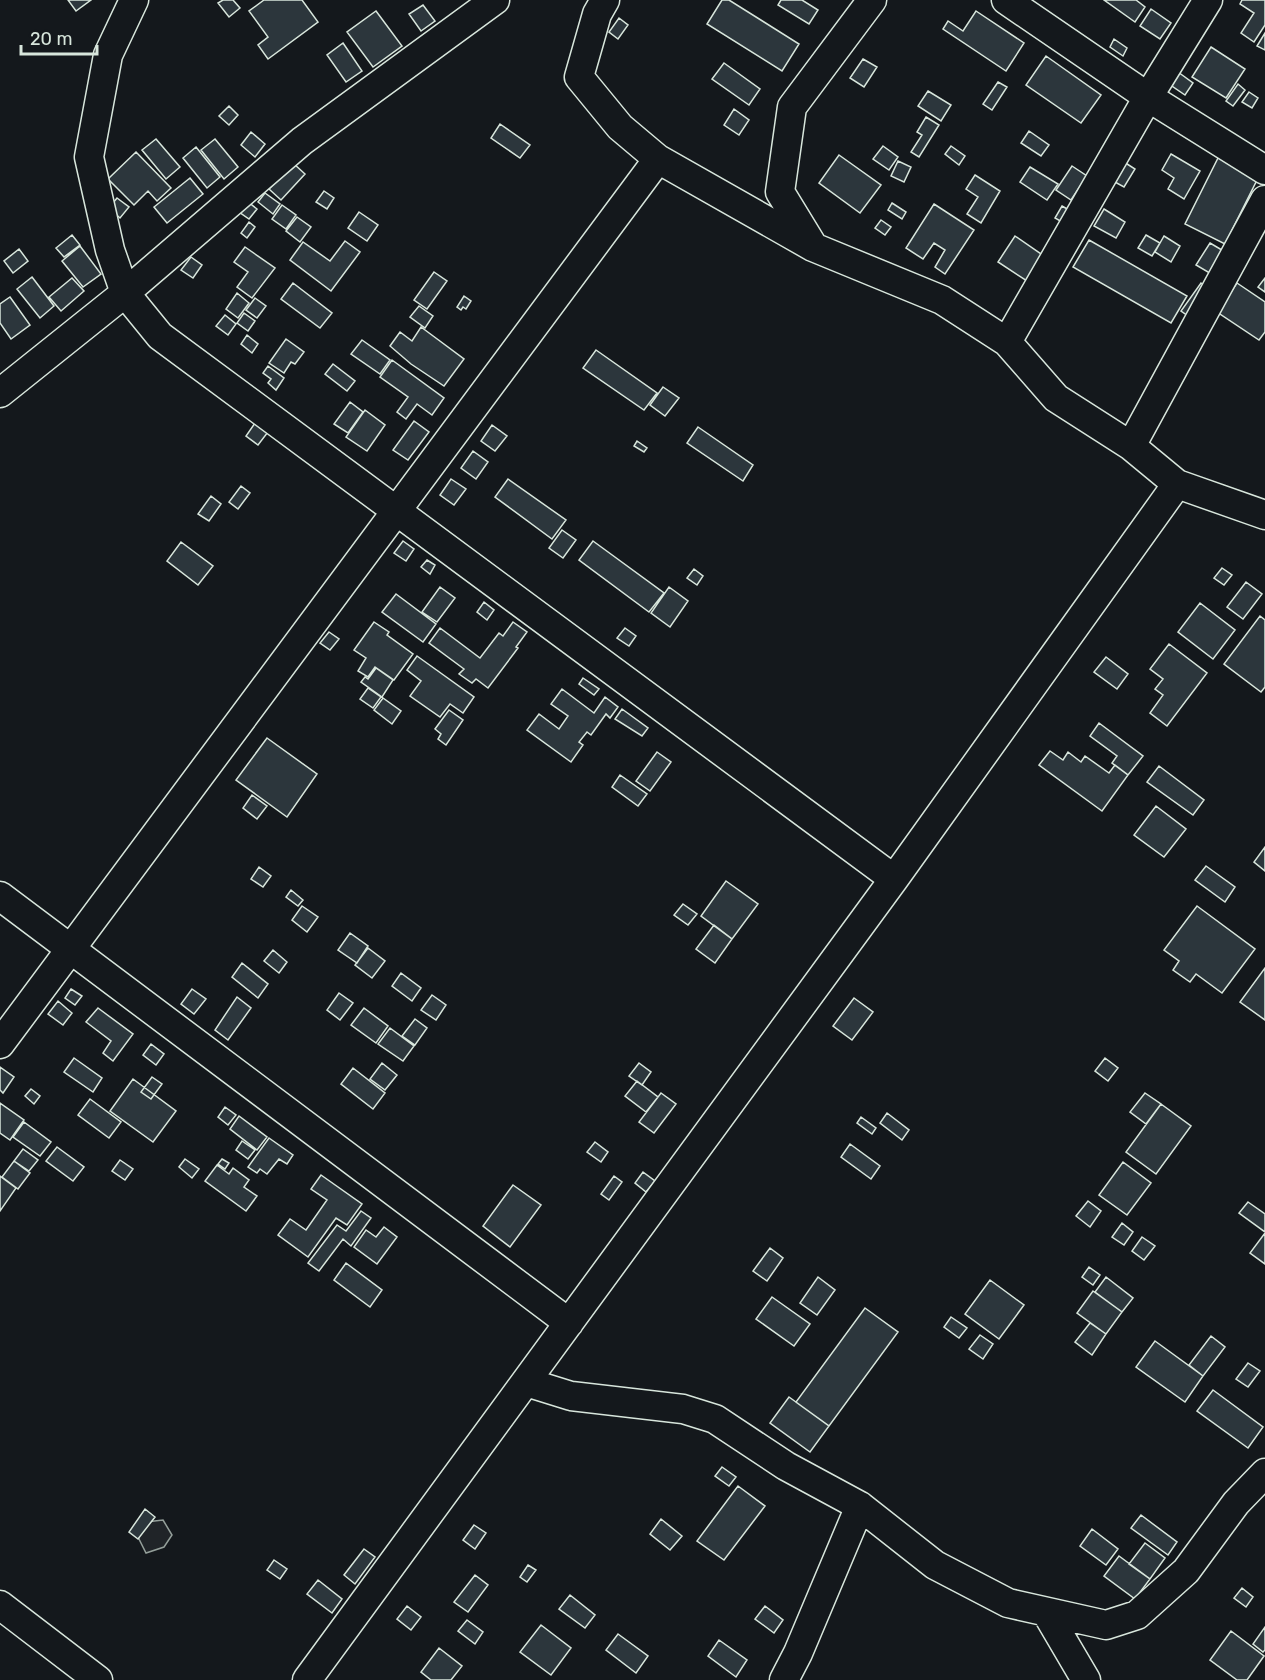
<svg xmlns="http://www.w3.org/2000/svg" width="1265" height="1680" viewBox="0 0 1265 1680" font-family="Rubik,sans-serif">
<rect width="100%" height="100%" fill="#14181c"/>
<path fill="#202428" stroke="#939e99" stroke-width="1.5" d="M163,1520L172,1535L164,1547L146,1553L137,1535L146,1522Z"/>
<path fill="#2c363c" stroke="#d8e6dc" stroke-width="1.5" d="M68,0H91L76,11Z
M223,0H233L240,8L229,17L218,3Z
M264,0H302L318,22L268,59L258,45L268,37L249,11Z
M722,0H729L799,44L782,71L707,24Z
M781,0H802L818,10L809,24L778,5Z
M1104,0H1136L1145,7L1135,22Z
M1242,0H1265V25L1254,42L1241,33L1254,13L1240,4Z
M423,5L435,21L421,31L409,14Z
M1151,9L1171,23L1160,39L1140,26Z
M376,11L402,46L373,67L347,32Z
M976,11L1024,43L1006,71L943,29L948,21L963,31Z
M619,18L628,25L618,39L609,32Z
M1265,33V50L1257,46Z
M1114,39L1127,48L1123,56L1110,47Z
M343,43L362,71L346,82L327,55Z
M1211,47L1245,69L1226,98L1192,77Z
M1046,56L1101,95L1081,123L1026,85Z
M863,59L877,67L864,87L850,78Z
M724,63L760,89L749,105L712,79Z
M1178,72L1193,83L1185,95L1169,84Z
M998,82L1007,87L992,110L983,104Z
M1238,84L1245,90L1233,106L1226,101Z
M928,91L951,105L941,121L918,106Z
M1249,92L1258,98L1252,108L1242,102Z
M229,106L238,115L229,125L219,116Z
M734,109L749,120L739,135L724,125Z
M926,117L939,125L919,157L911,152L922,135L917,132Z
M500,124L530,145L520,158L491,138Z
M1029,131L1049,145L1041,156L1021,143Z
M251,132L265,144L255,157L241,145Z
M156,139L180,167L166,179L142,150Z
M215,139L238,167L224,179L201,150Z
M883,146L898,157L889,170L873,159Z
M951,146L965,156L959,165L945,154Z
M196,147L220,177L207,188L183,158Z
M136,152L171,188L157,201L148,191L134,205L108,179Z
M1171,154L1200,171L1184,199L1168,189L1174,178L1162,170Z
M839,155L881,185L860,213L819,183Z
M1219,156L1259,176L1225,244L1185,224Z
M898,161L911,167L904,182L891,176Z
M1124,162L1135,169L1124,187L1113,181Z
M293,163L305,174L281,200L269,189Z
M1072,166L1087,176L1071,200L1056,190Z
M1030,167L1058,184L1047,200L1020,182Z
M975,175L1000,191L981,223L967,214L978,197L966,189Z
M190,178L203,194L167,223L154,207Z
M324,191L334,198L327,209L316,202Z
M265,193L280,204L273,214L258,202Z
M117,198L129,207L120,218L109,208Z
M247,201L257,209L249,219L239,212Z
M892,203L906,212L902,219L888,210Z
M934,204L974,230L945,274L935,267L945,250L934,243L923,259L906,248Z
M282,205L296,215L286,229L272,219Z
M1062,206L1069,210L1062,222L1055,218Z
M1104,209L1125,222L1116,238L1094,226Z
M359,212L378,225L367,241L348,228Z
M297,217L311,227L300,242L286,231Z
M881,220L891,227L885,235L875,228Z
M249,222L255,227L247,238L241,233Z
M72,235L80,245L64,257L56,248Z
M1146,235L1160,243L1152,256L1138,248Z
M1015,236L1044,256L1027,281L998,262Z
M1164,236L1180,246L1171,262L1155,252Z
M1089,240L1187,296L1171,323L1073,267Z
M345,241L360,252L331,291L290,260L303,242L330,261Z
M1210,243L1227,253L1213,275L1196,265Z
M80,246L101,274L83,287L62,261Z
M245,247L275,268L252,298L237,287L248,272L234,262Z
M19,249L28,261L13,273L4,261Z
M191,257L202,265L193,278L181,270Z
M434,272L447,281L427,309L414,300Z
M32,277L54,306L40,318L17,289Z
M72,278L84,291L61,311L49,297Z
M1265,278V292L1258,287Z
M293,283L332,313L320,328L281,299Z
M1201,283L1211,290L1191,318L1181,311Z
M1237,283L1265,302V332L1259,340L1217,312Z
M237,293L249,303L238,318L226,309Z
M464,296L471,301L466,309L463,307L461,310L457,307Z
M10,297L30,325L11,339L0,323V304Z
M255,298L266,306L257,318L246,310Z
M419,306L433,316L425,328L410,317Z
M244,313L255,321L248,331L237,323Z
M225,315L236,324L228,335L216,326Z
M421,327L464,359L444,386L411,364L390,346L400,332L412,341Z
M247,335L258,344L252,353L241,344Z
M286,339L304,352L295,364L291,362L284,373L269,363Z
M362,340L390,360L380,374L351,354Z
M596,350L657,393L644,410L583,368Z
M392,360L444,398L432,415L417,404L406,419L397,412L408,397L380,377Z
M333,364L355,381L347,391L325,374Z
M268,366L284,378L276,390L268,383L271,379L263,373Z
M663,387L679,398L665,416L650,405Z
M350,402L363,412L348,433L334,424Z
M365,410L385,425L367,451L346,437Z
M414,421L429,432L408,460L393,450Z
M255,423L268,432L258,445L246,436Z
M492,425L507,436L495,451L481,441Z
M698,427L753,465L743,481L687,443Z
M637,441L647,448L644,452L634,446Z
M473,451L488,462L476,479L461,468Z
M451,479L466,489L454,505L440,495Z
M508,479L566,520L552,539L495,497Z
M241,486L250,493L238,509L229,502Z
M211,496L221,504L209,521L198,514Z
M562,530L576,540L563,558L549,548Z
M403,541L414,549L406,561L394,553Z
M593,541L664,593L649,612L579,560Z
M181,542L213,566L198,585L167,561Z
M427,560L435,565L430,574L421,567Z
M1222,568L1232,575L1224,585L1214,578Z
M694,569L703,576L697,585L687,578Z
M1246,582L1262,594L1243,619L1227,607Z
M440,587L455,598L437,622L422,612Z
M669,587L688,601L670,627L651,613Z
M396,594L436,624L423,642L382,612Z
M484,602L494,610L487,620L477,612Z
M1200,603L1235,630L1213,659L1178,632Z
M1260,616L1265,620V687L1261,692L1224,664Z
M374,622L389,632L387,635L413,654L394,680L375,667L368,677L358,671L366,658L354,650Z
M513,622L527,632L516,647L518,648L488,688L476,679L472,683L459,674L464,669L429,643L440,628L480,658L499,633L503,636Z
M625,628L636,636L629,646L617,638Z
M329,632L339,639L330,650L320,643Z
M1169,644L1207,673L1167,726L1150,713L1163,695L1155,689L1163,679L1150,669Z
M417,656L474,697L463,713L450,704L440,717L410,696L421,681L407,670Z
M1106,657L1128,674L1117,689L1094,672Z
M376,668L393,680L382,697L361,682L365,677L368,679Z
M583,678L599,689L594,695L579,684Z
M368,688L381,697L373,708L360,699Z
M562,689L594,713L605,697L618,707L610,718L606,714L591,735L587,732L579,742L583,745L571,762L527,730L539,714L559,729L568,716L551,704Z
M383,698L401,711L392,724L374,710Z
M622,709L648,728L642,736L615,719Z
M449,710L463,720L446,745L438,739L441,734L435,729Z
M1099,723L1143,756L1128,775L1112,763L1117,756L1090,736Z
M267,738L317,774L287,817L236,780Z
M1050,751L1063,760L1068,752L1081,762L1085,756L1109,773L1115,765L1128,775L1102,811L1039,765Z
M657,752L671,762L650,791L636,781Z
M1159,766L1204,800L1193,815L1147,782Z
M620,775L647,794L638,806L612,787Z
M252,795L267,806L257,819L243,808Z
M1156,806L1186,829L1164,857L1134,835Z
M1265,847V871L1254,862Z
M1206,866L1235,887L1225,902L1195,880Z
M259,867L271,876L263,887L251,879Z
M726,881L758,904L732,939L701,916Z
M291,890L303,900L298,906L286,897Z
M683,904L697,914L688,925L674,915Z
M302,906L318,917L307,932L292,920Z
M1197,906L1255,949L1222,993L1196,974L1190,982L1173,970L1179,961L1164,950Z
M714,925L732,939L715,963L696,949Z
M350,933L368,946L357,963L338,950Z
M368,948L385,961L372,978L355,965Z
M273,950L287,962L279,973L264,961Z
M242,963L268,984L258,998L232,977Z
M1265,968V1020L1240,1002Z
M401,973L421,988L412,1001L392,986Z
M71,989L82,996L75,1005L65,998Z
M192,989L206,999L194,1014L181,1004Z
M339,993L353,1003L340,1020L327,1010Z
M432,995L446,1005L436,1020L421,1010Z
M237,997L251,1008L228,1040L215,1030Z
M854,998L873,1012L852,1040L833,1026Z
M58,1001L72,1013L63,1025L48,1014Z
M98,1008L133,1034L113,1061L103,1053L111,1041L86,1022Z
M364,1008L388,1026L376,1043L351,1025Z
M415,1019L427,1028L415,1045L402,1036Z
M390,1028L414,1046L403,1061L378,1044Z
M151,1044L164,1054L156,1065L143,1055Z
M74,1058L102,1078L93,1092L64,1072Z
M1105,1058L1118,1068L1108,1081L1095,1071Z
M382,1063L397,1075L385,1090L370,1079Z
M639,1063L651,1072L642,1085L629,1076Z
M0,1067L14,1077L3,1093L0,1090Z
M353,1068L385,1093L373,1109L341,1084Z
M152,1077L162,1084L151,1099L141,1092Z
M133,1079L176,1111L153,1142L110,1111Z
M637,1081L658,1097L646,1112L625,1096Z
M31,1089L40,1096L34,1104L25,1096Z
M661,1093L676,1104L654,1133L639,1122Z
M1145,1093L1161,1104L1146,1124L1130,1112Z
M90,1099L121,1122L109,1138L78,1115Z
M0,1103L24,1120L10,1140L0,1133Z
M1161,1104L1191,1126L1156,1174L1126,1152Z
M225,1107L236,1115L228,1125L218,1117Z
M887,1113L909,1130L902,1140L880,1123Z
M239,1116L267,1137L257,1150L230,1129Z
M861,1117L876,1128L872,1134L857,1123Z
M24,1122L51,1142L40,1156L13,1137Z
M269,1138L293,1155L287,1164L279,1159L267,1174L260,1169L257,1173L248,1167Z
M242,1141L255,1150L248,1159L236,1150Z
M595,1142L608,1152L601,1162L587,1152Z
M850,1144L880,1166L871,1179L841,1157Z
M57,1147L84,1167L73,1181L46,1161Z
M23,1149L38,1160L29,1171L14,1161Z
M185,1159L199,1169L192,1178L179,1167Z
M222,1159L229,1163L225,1169L218,1164Z
M120,1160L133,1169L125,1180L112,1171Z
M14,1161L30,1173L18,1189L2,1177Z
M1123,1162L1151,1183L1127,1215L1099,1195Z
M217,1165L229,1174L233,1168L249,1180L244,1187L257,1196L246,1211L205,1181Z
M643,1172L655,1181L646,1192L635,1183Z
M321,1175L362,1204L347,1225L336,1218L308,1257L278,1235L290,1219L306,1230L327,1200L311,1189Z
M0,1176L16,1188L0,1211Z
M614,1176L622,1182L609,1200L601,1194Z
M513,1185L541,1205L510,1247L483,1226Z
M1088,1201L1101,1211L1090,1227L1076,1216Z
M1248,1202L1265,1214V1232L1239,1213Z
M361,1211L371,1218L351,1246L343,1239L319,1271L308,1263L337,1225L346,1231Z
M1122,1223L1133,1232L1124,1245L1112,1237Z
M384,1227L397,1237L377,1264L354,1247L366,1230L376,1237Z
M1265,1233V1264L1250,1253Z
M1142,1237L1155,1246L1144,1260L1132,1251Z
M770,1248L783,1258L767,1281L753,1271Z
M346,1263L382,1290L370,1307L334,1280Z
M1089,1267L1100,1275L1093,1285L1082,1277Z
M818,1277L835,1290L817,1315L800,1303Z
M1106,1277L1133,1298L1122,1312L1095,1292Z
M990,1280L1024,1305L999,1339L965,1314Z
M1093,1291L1122,1312L1106,1334L1077,1313Z
M772,1297L810,1324L794,1346L756,1319Z
M865,1308L898,1332L829,1426L796,1402Z
M951,1317L967,1328L959,1338L944,1327Z
M1090,1323L1106,1334L1092,1355L1075,1342Z
M980,1335L993,1344L983,1359L969,1349Z
M1211,1336L1225,1347L1203,1376L1189,1365Z
M1155,1341L1203,1376L1185,1402L1136,1367Z
M1248,1363L1260,1371L1248,1387L1236,1379Z
M1213,1390L1263,1427L1248,1448L1197,1411Z
M789,1397L829,1426L810,1452L770,1423Z
M722,1467L736,1477L729,1486L715,1476Z
M738,1486L765,1506L724,1560L697,1541Z
M145,1509L155,1517L138,1539L129,1532Z
M1141,1515L1177,1542L1168,1555L1131,1528Z
M661,1519L682,1536L670,1550L650,1534Z
M474,1525L486,1533L475,1549L463,1540Z
M1092,1529L1118,1549L1106,1565L1080,1546Z
M1145,1543L1165,1558L1150,1579L1129,1564Z
M364,1549L375,1557L355,1584L344,1575Z
M1119,1556L1150,1579L1135,1599L1104,1576Z
M274,1560L287,1569L280,1579L267,1570Z
M528,1565L536,1570L527,1582L520,1577Z
M475,1575L488,1585L468,1612L454,1602Z
M318,1580L342,1599L332,1613L307,1594Z
M1242,1588L1253,1597L1246,1607L1234,1598Z
M570,1595L595,1615L585,1628L559,1609Z
M407,1606L421,1617L411,1630L397,1619Z
M765,1606L783,1620L774,1633L755,1619Z
M467,1620L483,1632L475,1644L458,1631Z
M541,1625L571,1648L551,1675L520,1652Z
M1265,1627V1650L1263,1652L1253,1644Z
M1231,1631L1264,1656L1247,1680H1237L1210,1660Z
M618,1634L648,1656L636,1673L606,1650Z
M719,1640L747,1660L736,1677L708,1656Z
M439,1648L462,1666L451,1680H431L421,1672Z"/>
<g fill="none" stroke-linecap="round" stroke-linejoin="round">
<g stroke="#d8e6dc" stroke-width="31">
<path id="minor" d="M134,0L108,55L89,157L110,250L125,293L160,336L894,879
M605,0L597,14L579,77L620,127L658,159L813,247L942,300L1007,342L1056,398L1131,446L1177,484L1265,515
M1006,0L1148,97L1265,170
M813,246L780,192L792,107L872,0
M1007,342L1148,97L1208,0
M0,393L125,293L302,141L495,0
M1131,446L1265,200
M0,896L569,1323
M0,1044L658,159
M526,1382L571,1396L683,1409L715,1419L786,1466L860,1506L935,1565L1008,1603L1106,1625L1137,1615L1186,1571L1236,1503L1265,1473
M0,1605L98,1680
M1046,1612L1086,1680
M307,1680L894,879L1177,484
M784,1680L798,1653L860,1506"/>
</g>
<use href="#minor" stroke="#14181c" stroke-width="28"/>
</g>
<path d="M21 45v9h76v-9" fill="none" stroke="#d8e6dc" stroke-width="3"/>
<text x="30" y="45" font-size="18" fill="#d8e6dc" stroke="#14181c" stroke-width="4.5" paint-order="stroke">20 m</text>
</svg>
